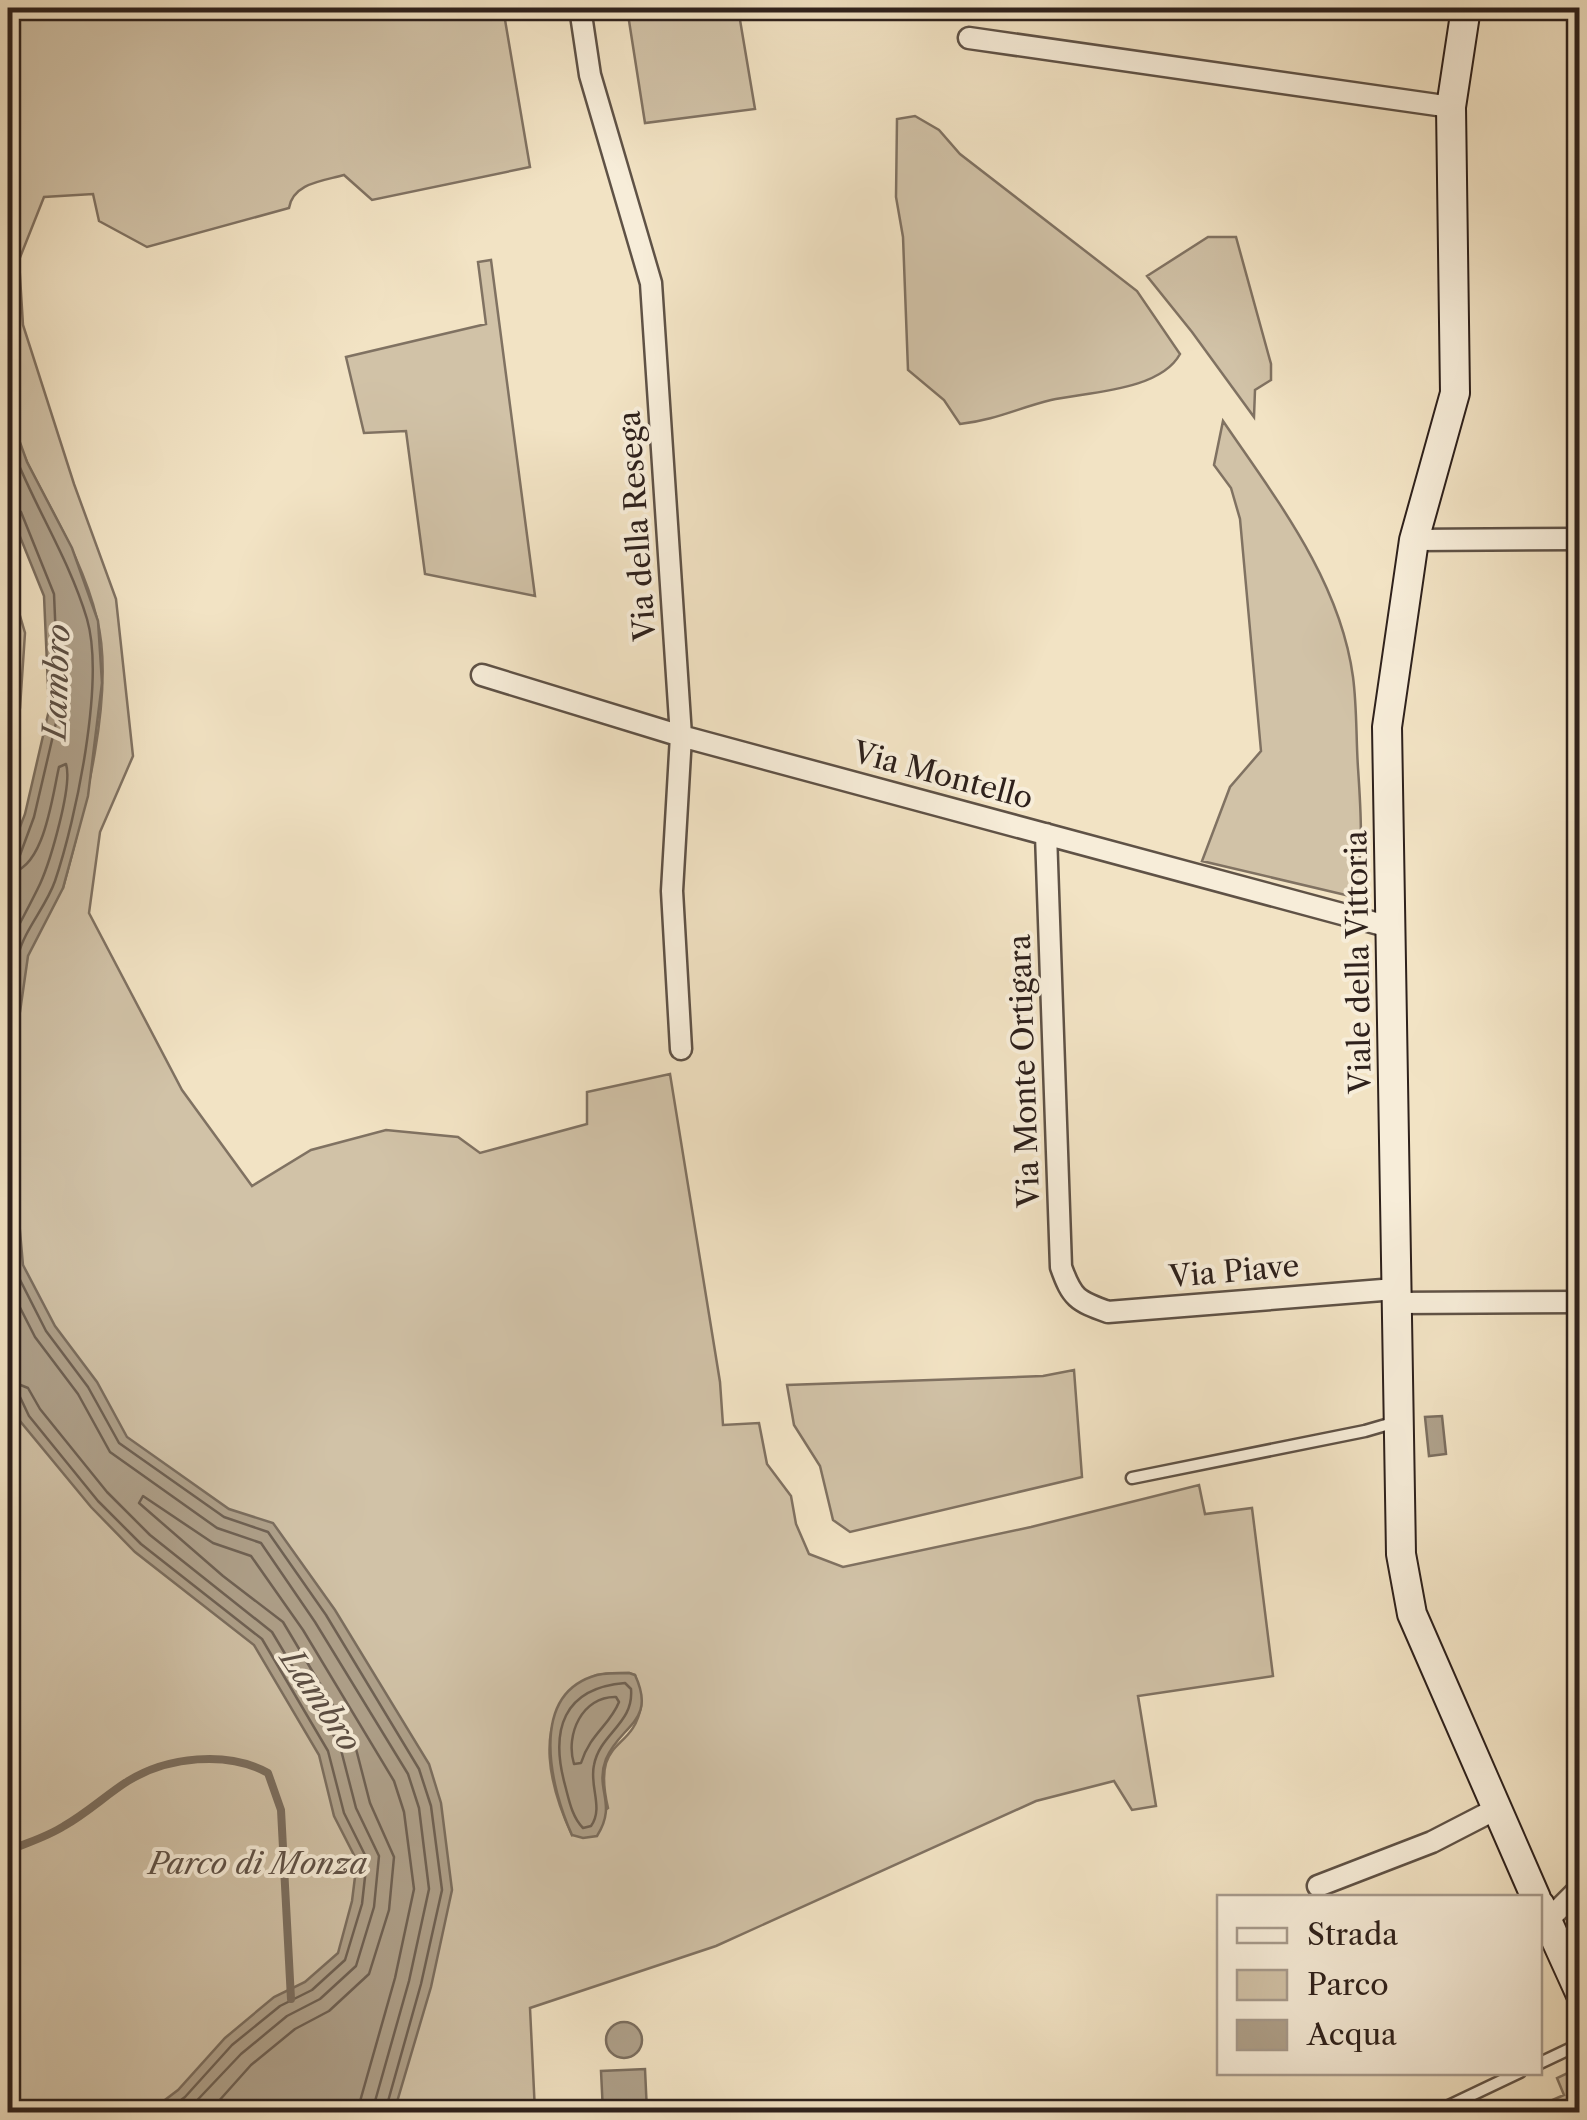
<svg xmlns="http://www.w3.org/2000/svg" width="1587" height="2120" viewBox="0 0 1587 2120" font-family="'Libre Caslon Text',serif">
<rect width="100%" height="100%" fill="#f2e3c4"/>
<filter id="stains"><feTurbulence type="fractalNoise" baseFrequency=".002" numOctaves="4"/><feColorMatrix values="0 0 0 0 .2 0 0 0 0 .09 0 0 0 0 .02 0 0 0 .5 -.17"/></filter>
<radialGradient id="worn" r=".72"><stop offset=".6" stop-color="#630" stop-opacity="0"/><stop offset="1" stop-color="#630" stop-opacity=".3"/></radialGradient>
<path fill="#d1c2a7" stroke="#807262" stroke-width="2.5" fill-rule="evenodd" d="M20,8H503L530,167L372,200L344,175C323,181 293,183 289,208L147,247L99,221L93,194L44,197L19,260L23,325L74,484L116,599L133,756L100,832L89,913L182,1090L252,1186L311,1150L386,1130L458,1137L480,1153L587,1124V1092L670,1074L720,1382L723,1425L759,1423L767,1464L791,1496L796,1524L809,1554L843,1567L1031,1527L1199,1485L1205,1514L1252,1508L1273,1676L1138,1696L1156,1806L1132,1810L1114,1781L1036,1801L716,1946L530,2008L535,2112H8V911L63,888C83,815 116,693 97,619C84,564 54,516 29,466C20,448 14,428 8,409V44ZM629,1673L635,1675C638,1685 643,1697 641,1706C633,1754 591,1735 608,1808L572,1835C551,1790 532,1723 577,1689C583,1684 590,1677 597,1675C607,1672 619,1673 629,1673Z
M627,8H738L755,109L645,123Z
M915,116L939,130L960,154L1137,291L1180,354C1160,391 1087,392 1051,400C1018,408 996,420 960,424L944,400L908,370L903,237L896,197L897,119Z
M1208,237H1236L1271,364V380L1255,390L1254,417L1192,332L1147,276Z
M491,260L535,596L425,574L406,431L364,433L346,357L486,324L478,262Z
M1223,421C1276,499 1340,580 1353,677C1357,707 1356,738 1358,768C1361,812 1364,854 1354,897L1202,861L1230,787L1261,751L1240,519L1231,488L1214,465Z
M8,575L25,633L20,708L8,754Z
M1074,1370L1082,1477L850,1532L833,1520L820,1466L794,1425L787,1385L1043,1376Z
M1574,2070L1579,2083V2112H1525L1564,2095L1557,2078Z"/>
<path fill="#afa18b" stroke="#7b6e5f" stroke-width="2.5" d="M8,409L27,462L72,548L98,621L102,683L88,796L63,888L28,956L20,1012L8,1041V858L25,814L49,710L44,596L8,507Z
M8,1129L12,1141L23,1265L55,1326L97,1382L127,1437L229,1509L273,1523L335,1610L429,1764L441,1803L452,1890L431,1987L394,2112H149L178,2090L225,2038L274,1997L305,1982L338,1953L352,1901L357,1861L334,1816L319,1755L254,1645L135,1552L91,1507L20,1421L8,1394Z
M1442,1416L1446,1454L1429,1456L1425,1417Z
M629,1673L635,1675C657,1722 620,1725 606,1759C594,1790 618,1803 597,1836L583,1838L572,1835C551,1789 527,1694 597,1675C607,1673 619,1673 629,1673Z
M606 2040a18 18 0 1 1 36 0a18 18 0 1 1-36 0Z
M645,2069L647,2112H603L601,2071Z"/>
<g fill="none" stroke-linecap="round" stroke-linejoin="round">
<path stroke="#6e6154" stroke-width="2.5" d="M8,438C30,500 68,555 87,619C105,681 76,819 55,881C46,907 24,930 18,956C13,976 15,997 8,1016
M8,506L21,512L54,594L59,710L34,817L20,855L8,861
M8,873C44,871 52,797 59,767L66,764C73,785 50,862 40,884C30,905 18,926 8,947
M8,1221L15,1270L46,1331L88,1387L119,1443L224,1517L268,1532L326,1615L419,1769L431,1806L442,1890L421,1984L385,2112
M8,1284L35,1337L78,1394L110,1452L217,1528L261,1543L315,1622L408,1774L419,1808L429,1889L409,1981L372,2112
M8,1380L28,1388L40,1409L107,1492L150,1535L272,1632L340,1746L356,1808L379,1856L374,1907L356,1966L320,1999L287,2016L241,2054L186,2112
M8,1393L20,1397L29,1416L98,1501L141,1544L262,1639L328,1751L344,1813L367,1859L362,1904L345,1960L312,1990L280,2006L232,2045L185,2097L165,2112
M625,1683L631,1689C634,1724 600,1733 594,1765C589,1786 604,1808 591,1826L583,1828C572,1817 569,1800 565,1785C550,1730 563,1688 625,1683Z
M616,1697L619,1702C610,1725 590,1734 581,1763L574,1764C565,1735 582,1696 616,1697Z
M209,2112L251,2065L295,2029L329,2011L369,1974L389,1910L394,1857L370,1803L354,1741L283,1622L223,1576L139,1503L143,1496L213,1543L251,1556L303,1630L394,1781L404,1812L414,1889L395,1978L357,2112"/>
<path stroke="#7b6e5f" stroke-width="8" d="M8,1851C26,1843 47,1837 64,1826C87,1813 106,1795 128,1781C167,1757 227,1750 268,1773L281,1810L291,1999"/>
<g stroke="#5f5246" stroke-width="15">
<path id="lane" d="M1132,1478L1365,1431L1396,1422
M1540,2063L1580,2044
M1436,2112L1520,2072"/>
</g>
<g stroke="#5f5246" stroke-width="25">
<path id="street" d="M580,8L590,75L651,283L681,736L672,891L681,1049
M969,38L1451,107
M1414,540L1580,539
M482,675L681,736L1390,927
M1046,834L1061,1267C1072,1298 1077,1301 1108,1312L1395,1289
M1395,1303L1580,1302
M1318,1886L1432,1842L1496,1809
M1547,1921L1580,1888"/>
</g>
<g stroke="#2e211c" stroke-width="32">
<path id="secondary" d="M1466,8L1451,107L1455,393L1414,540L1387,727L1401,1554L1412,1614L1536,1898
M1540,1905L1580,1993"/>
</g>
<use href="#lane" stroke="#f7edd9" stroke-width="10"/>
<use href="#street" stroke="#f7edd9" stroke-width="20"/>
<use href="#secondary" stroke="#f7edd9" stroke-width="28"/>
</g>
<g text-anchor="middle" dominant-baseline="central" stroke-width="8" stroke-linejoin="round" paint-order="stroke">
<g font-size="30" fill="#2e211c" stroke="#f7edd9">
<text transform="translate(637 526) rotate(-94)">Via della Resega</text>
<text transform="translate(943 775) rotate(15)">Via Montello</text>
<text transform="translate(1358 962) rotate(-91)">Viale della Vittoria</text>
<text transform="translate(1024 1071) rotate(-92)">Via Monte Ortigara</text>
<text transform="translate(1234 1271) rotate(-5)">Via Piave</text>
</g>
<g font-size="30" font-style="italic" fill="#5f5146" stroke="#f7edd9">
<text x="258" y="1863">Parco di Monza</text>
</g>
<g font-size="32" font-style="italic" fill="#5b4e43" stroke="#f7edd9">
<text transform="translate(56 682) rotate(-88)">Lambro</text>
<text transform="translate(321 1700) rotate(56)">Lambro</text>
</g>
</g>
<rect width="1587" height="2120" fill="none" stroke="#f2e3c4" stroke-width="40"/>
<rect x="10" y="10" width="1567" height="2100" fill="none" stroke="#2e211c" stroke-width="5"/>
<rect x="20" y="20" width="1547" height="2080" fill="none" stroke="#2e211c" stroke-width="2.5"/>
<rect x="1217" y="1895" width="325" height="180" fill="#f7edd9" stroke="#a79b8d" stroke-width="2.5"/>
<rect x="1237" y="1928" width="50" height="15" fill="#f7edd9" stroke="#a79b8d" stroke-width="2.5"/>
<text x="1307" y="1945" font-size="30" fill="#2e211c">Strada</text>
<rect x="1237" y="1970" width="50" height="30" fill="#d1c2a7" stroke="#a79b8d" stroke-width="2.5"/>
<text x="1307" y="1995" font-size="30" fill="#2e211c">Parco</text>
<rect x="1237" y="2020" width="50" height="30" fill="#afa18b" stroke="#a79b8d" stroke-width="2.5"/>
<text x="1307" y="2045" font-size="30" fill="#2e211c">Acqua</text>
<rect width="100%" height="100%" filter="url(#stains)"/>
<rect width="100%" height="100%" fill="url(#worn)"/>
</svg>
